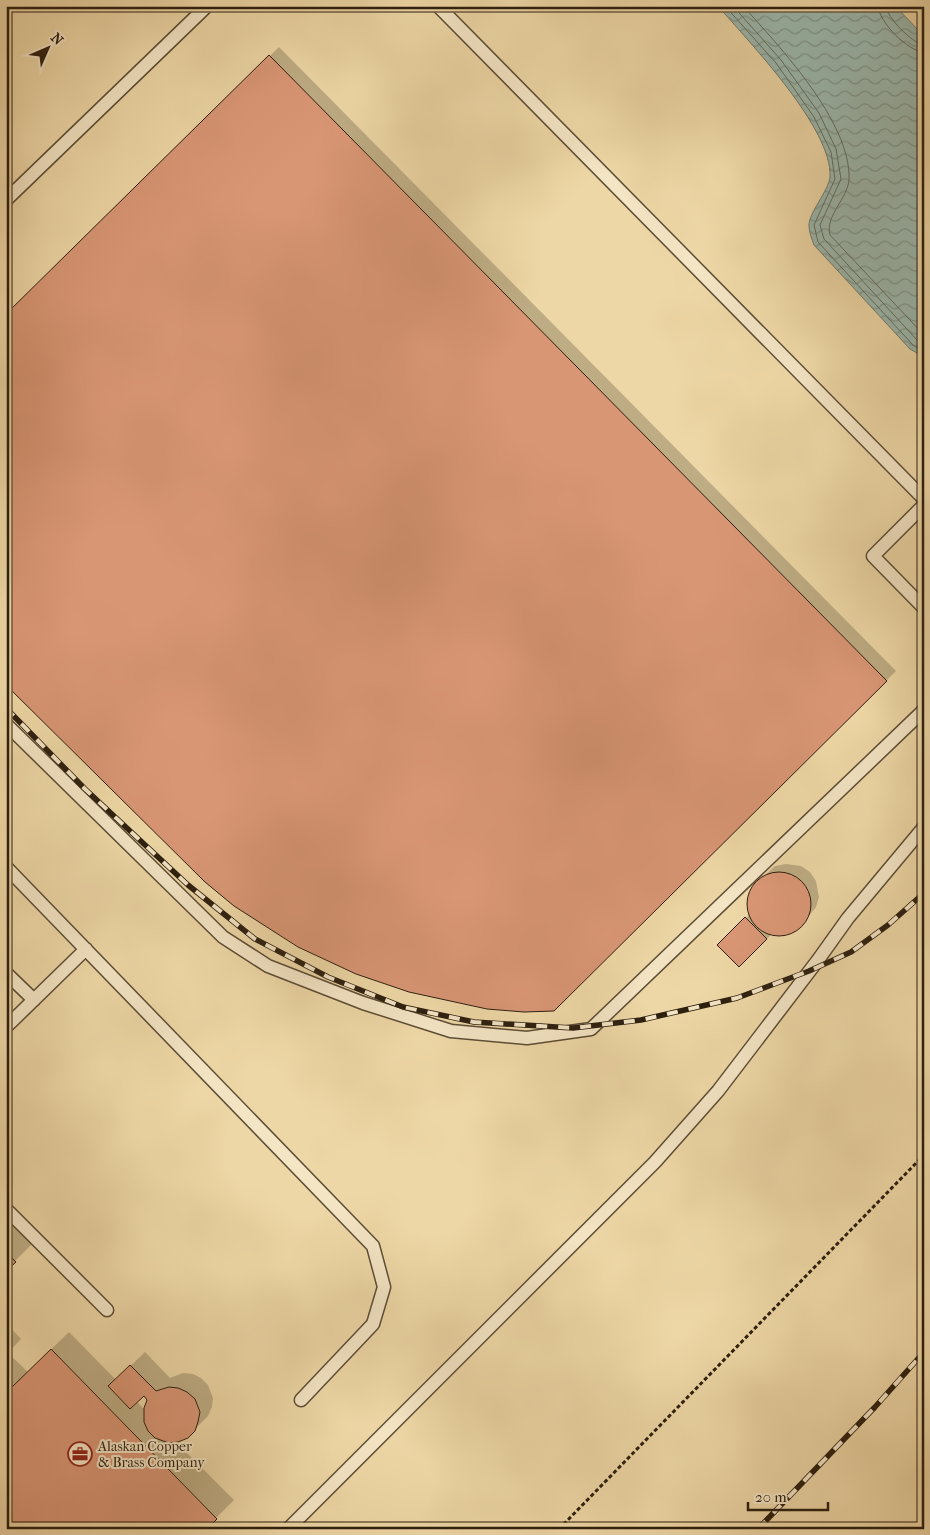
<svg xmlns="http://www.w3.org/2000/svg" width="930" height="1535" viewBox="0 0 930 1535" font-family="'IM FELL French Canon',serif">
<defs>
<pattern id="water-waves" width="16" height="10" patternUnits="userSpaceOnUse" patternTransform="scale(1.25)"><rect width="16" height="10" fill="#9bb8ae"/><path d="M0 5q4-4 8 0t8 0" fill="none" stroke="#7f958c"/></pattern>
</defs>
<rect width="100%" height="100%" fill="#eed7a6"/>
<filter id="stains"><feTurbulence type="fractalNoise" baseFrequency=".004" numOctaves="4"/><feColorMatrix values="0 0 0 0 .2 0 0 0 0 .09 0 0 0 0 .02 0 0 0 .5 -.17"/></filter>
<radialGradient id="worn" r=".72"><stop offset=".6" stop-color="#630" stop-opacity="0"/><stop offset="1" stop-color="#630" stop-opacity=".3"/></radialGradient>
<path fill="url(#water-waves)" stroke="#6f7b6e" d="M718,6H895L924,36V357L910,349L814,245C812,239 809,232 809,226C808,214 829,190 830,177C833,129 749,42 718,6Z"/>
<path fill="#0003" fill-rule="evenodd" d="M279,47L896,671L554,1010L6,316Z
M786,864L801,866L810,872L816,881L819,897L816,907L801,926L792,932L776,935L772,934L739,966L719,945L750,914L748,907L751,891L757,882L775,866Z
M6,1216L33,1243L6,1270Z
M6,1323L21,1339L8,1353L28,1372L69,1332L116,1380L145,1352L170,1378L183,1373L193,1374L201,1378L208,1385L213,1398L212,1407L208,1416L187,1437L176,1442L234,1500L205,1529H6ZM144,1394L149,1399L144,1409L136,1401Z"/>
<g fill="none" stroke-linecap="round" stroke-linejoin="round">
<path stroke="#646c5e" stroke-width="1" d="M725,6L776,63L814,117L831,152L835,179L814,225L818,242L913,345L924,352
M733,6L781,60L819,113L836,149L841,179L820,225L824,239L917,340L924,344
M743,6C779,46 851,122 849,179C848,199 825,215 830,235L924,335
M878,6C879,22 908,52 924,52
M886,6C886,17 913,44 924,45"/>
</g>
<path fill="#d99675" stroke="#2c1f0f" d="M269,55L887,681L554,1011L524,1012L487,1009L409,992L356,974L298,947L234,906L205,882L6,685V314Z
M747 904a32 32 0 1 1 64 0a32 32 0 1 1-64 0Z
M745,917L767,939L739,967L717,945Z
M6,1252L16,1262L6,1271Z
M51,1349L217,1519L207,1529H6V1386L10,1389Z
M130,1365L156,1391L169,1387L178,1388L187,1392L195,1399L200,1412L198,1422L195,1431L188,1438L178,1442L169,1443L155,1438L148,1431L144,1422V1408L147,1400L144,1396L130,1409L108,1386Z"/>
<g fill="none" stroke-linecap="round" stroke-linejoin="round">
<g stroke="#5c4d35" stroke-width="15">
<path id="lane" d="M438,6L924,499
M6,200L207,6
M924,505L873,556L924,608
M6,724L223,937L268,966L363,1003L451,1031L527,1038L591,1029L924,710
M6,867L373,1246L384,1287L373,1324L301,1400
M6,973L34,1000
M6,1027L86,949
M6,1209L107,1310
M288,1529L655,1162L718,1091L818,960L848,918L924,827"/>
</g>
<path stroke="#2c1f0f" stroke-width="3" stroke-dasharray="4 2.5" stroke-linecap="butt" d="M559,1529L924,1155"/>
<use href="#lane" stroke="#f4e5c5" stroke-width="12"/>
<g stroke="#2c1f0f" stroke-width="5.5">
<path id="rail" d="M6,708L85,789L188,885L255,939L328,977L403,1007L474,1022L573,1028L641,1020L737,998L809,971L851,952L888,925L924,893
M758,1529L875,1407L924,1352"/>
</g>
<use href="#rail" stroke="#f4e5c5" stroke-width="4" stroke-dasharray="11" stroke-linecap="butt"/>
</g>
<defs>
<g id="office-ring" transform="scale(1.25)"><circle r="9.5" fill="#f4e5c5" stroke="#8f2418" stroke-width="1.5"/><path d="M-6-3h4V-5.5h4V-3h4V5H-6ZM-1-4.5V-3h2v-1.5ZM-6 0V1H6V0Z" fill="#8f2418"/></g>
</defs>
<g fill-rule="evenodd">
<use href="#office-ring" x="80" y="1454"/>
</g>
<g text-anchor="middle" dominant-baseline="central" stroke-width="4" stroke-linejoin="round" paint-order="stroke">
<g font-size="14" fill="#2c1f0f" stroke="#f4e5c5" text-anchor="start">
<text x="98" y="1446">Alaskan Copper<tspan x="98" dy="16">&amp; Brass Company</tspan></text>
</g>
</g>
<rect width="930" height="1535" fill="none" stroke="#eed7a6" stroke-width="25"/>
<rect x="8" y="8" width="915" height="1520" fill="none" stroke="#2c1f0f" stroke-width="2.5"/>
<rect x="12" y="12" width="905" height="1510" fill="none" stroke="#2c1f0f"/>
<g transform="translate(48 48) rotate(45)" stroke="#f4e5c5" stroke-width="4" paint-order="stroke">
<path d="M0-4L9 19L0 12L-9 19Z" fill="#2c1f0f"/>
<text y="-8" font-size="14" font-weight="bold" text-anchor="middle" fill="#2c1f0f">N</text>
</g>
<path d="M748 1502v8h80v-8" fill="none" stroke="#2c1f0f" stroke-width="2.5"/>
<text x="755" y="1502" font-size="15" fill="#2c1f0f" stroke="#f4e5c5" stroke-width="4" paint-order="stroke">20 m</text>
<rect width="100%" height="100%" filter="url(#stains)"/>
<rect width="100%" height="100%" fill="url(#worn)"/>
</svg>
